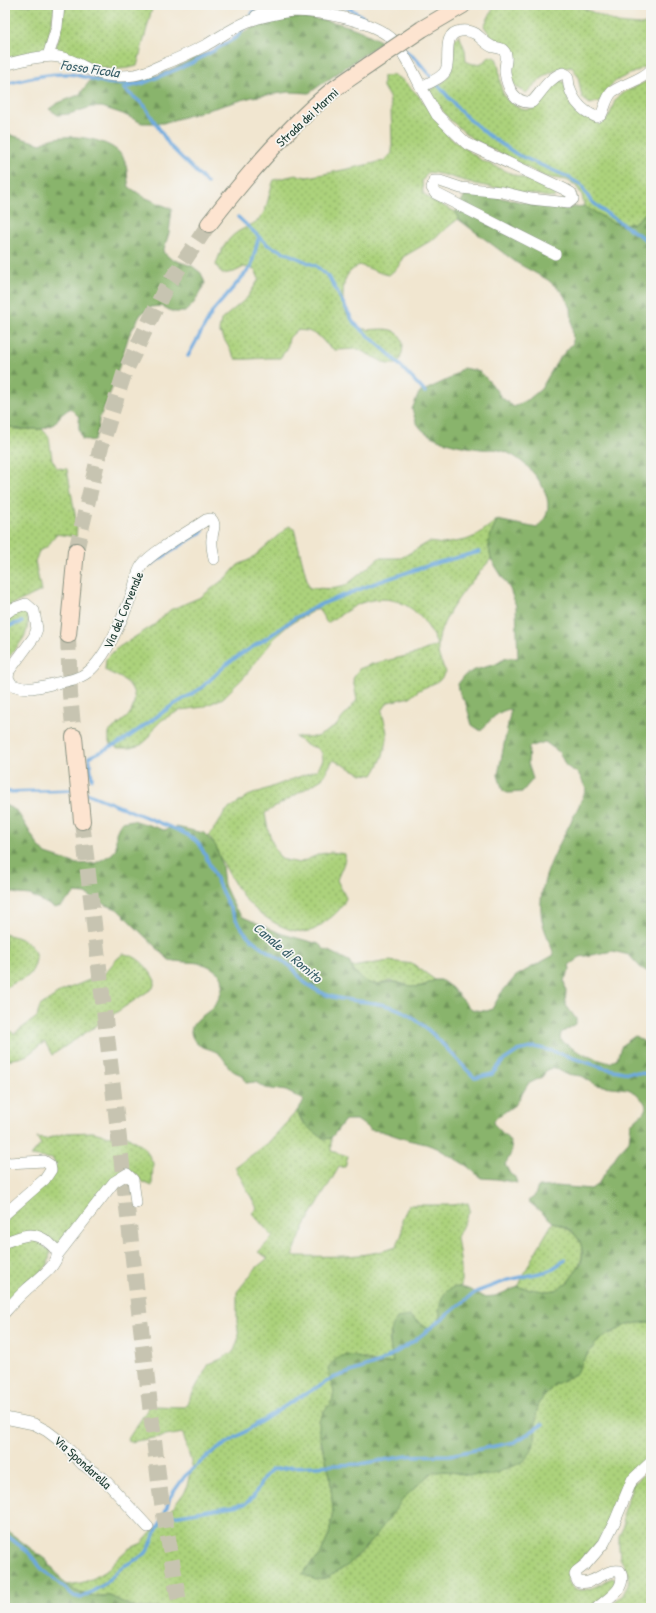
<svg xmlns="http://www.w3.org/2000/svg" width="656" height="1613" viewBox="0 0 656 1613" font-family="'Patrick Hand',sans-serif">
<defs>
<pattern id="grass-dots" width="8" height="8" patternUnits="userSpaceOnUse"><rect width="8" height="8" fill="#acd27c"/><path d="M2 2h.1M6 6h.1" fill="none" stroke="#8bac66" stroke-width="1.8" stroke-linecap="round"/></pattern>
<pattern id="forest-firs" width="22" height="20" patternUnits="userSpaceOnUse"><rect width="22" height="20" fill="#89b46c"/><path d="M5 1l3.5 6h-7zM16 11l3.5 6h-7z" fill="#6f945a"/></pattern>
</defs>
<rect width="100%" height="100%" fill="#f6f6f2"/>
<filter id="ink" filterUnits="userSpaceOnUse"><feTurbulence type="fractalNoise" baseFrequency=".025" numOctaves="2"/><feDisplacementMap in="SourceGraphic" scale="8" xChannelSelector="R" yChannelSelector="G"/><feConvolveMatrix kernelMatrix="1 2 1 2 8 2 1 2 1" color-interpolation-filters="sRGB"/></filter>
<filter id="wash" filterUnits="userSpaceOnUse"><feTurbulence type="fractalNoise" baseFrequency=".012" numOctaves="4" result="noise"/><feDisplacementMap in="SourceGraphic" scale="16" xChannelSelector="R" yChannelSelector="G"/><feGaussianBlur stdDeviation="0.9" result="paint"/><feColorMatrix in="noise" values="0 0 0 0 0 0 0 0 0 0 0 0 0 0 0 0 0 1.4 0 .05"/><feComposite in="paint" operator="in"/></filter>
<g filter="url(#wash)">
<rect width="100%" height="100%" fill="#f1e6d0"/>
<path fill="url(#grass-dots)" stroke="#668858" d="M5,5H55L46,48L36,53L5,60Z
M65,5H153L137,66C106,75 83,62 55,50L60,34Z
M495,5H576L618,23L640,25L651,23V62C632,78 611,74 601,101L590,104L582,98L578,76L572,67C550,69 541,78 526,93L516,87L510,79L513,57L508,47L490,35L484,26Z
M459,35L465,50L466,61C476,67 483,64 490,56L496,58C502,71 497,85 505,97C507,101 513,104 517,107C522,110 529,111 534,108C544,102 549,87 559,80L564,82C566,90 567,100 571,106C576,113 598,126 606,120C612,115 612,102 619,95L651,79V208L633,224L613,223L584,206L582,195L576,186L567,180L545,177L471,138L447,117L429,90C457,79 451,65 455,39Z
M394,75L404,81L420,97L449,137L481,160L517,176L549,186L555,196L554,198C529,193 504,190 480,185C462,181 446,174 428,172L422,181L423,193L431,200L456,212L458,219L432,240L403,257L398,267L389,275C378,273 370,268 359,265C345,274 344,279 343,295C342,308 350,326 364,329C374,331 388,326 397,333C407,341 402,355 398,364H387L358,349L335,350L326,344L319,336L308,331L297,330L289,338L287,349L280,358C265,357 251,360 236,359L219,331L221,320L247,298L259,279L255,269L244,267L234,272L222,274L216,265C220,250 229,235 243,229C249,226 256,223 261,217C268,208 269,191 274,180L296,175L307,177L329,173L384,161L392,153V142L391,108L389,97L383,87V76Z
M7,426L18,429H42L49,437L52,459L57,468L67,469L77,525L76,537L56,534L48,546L39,551L35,562L41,591L5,608V427Z
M497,520L488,542L491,559C472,581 439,616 438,646C437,656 442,664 446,672L439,681L419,690L410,697L388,702L382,711C383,718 386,726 387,733C388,747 380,764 373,775L362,774L333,760L322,779L265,813C267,828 272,846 281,859L299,863L320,854L331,852L345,854C346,862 340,871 337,880L346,898C342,908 335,915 326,921C322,924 318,928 313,930C292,938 260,916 246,900C237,889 229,874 222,861C217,852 216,844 209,836L226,811L248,796L317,770L323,760L322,753L317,748L307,745L295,737H317L336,726L357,700L353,679L359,669L372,664L415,654L437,645C424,611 398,590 361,603C353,606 336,618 327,623L318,608L290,624L277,635L244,677L223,698L203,707L181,710L171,715L162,720L154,728L149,738L141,745L130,748H118L109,743V732C114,727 121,723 126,718C137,708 138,689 124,680C119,676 111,674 105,670L106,659L116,649L154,625L170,610L201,597L228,576L238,565L251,559L289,526L294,529L309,588C320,588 333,590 344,586C350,583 373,563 379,558H401L429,542L443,544L466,540L476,536Z
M22,611L27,612C32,637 17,644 5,663V618Z
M5,934C19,937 39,944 35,963C34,968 31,973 28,976C21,981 12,983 5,988Z
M123,954C138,955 149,968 155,981L153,988L52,1055L45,1042C37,1046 32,1053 25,1056C18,1059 12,1058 5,1061V1032L11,1031L14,1034L37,1017L40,1006L60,992L104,974L117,959Z
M389,961L413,964L435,980C431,981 428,984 424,985C413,990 402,982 390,981C385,981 381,984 375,984C365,984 355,976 352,967Z
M297,1111L302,1122L325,1139L331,1138V1151L348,1156L345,1167H339L305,1225L292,1256C326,1256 363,1259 396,1247L402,1234V1219L409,1205H452L468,1203L470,1210L457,1237L461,1266V1286C439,1293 440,1301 440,1322L430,1330L409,1316L389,1339L393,1362L381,1364L358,1357L330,1380L334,1391L332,1402L324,1411L321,1444L325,1455L330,1475L333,1511L329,1535L319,1557L310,1564L315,1580C370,1570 386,1502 429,1474C443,1466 473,1477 490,1475C504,1473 524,1450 535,1440L537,1405L554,1385L577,1373L582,1362L596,1343L605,1336L627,1325L649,1321L651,1322V1456L648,1458L593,1550L571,1572L568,1579C576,1601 597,1585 612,1578L615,1579L616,1584L610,1592L591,1608H135L110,1596H95L79,1593L66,1585L81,1583L94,1578L107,1570L117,1559L128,1549L142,1543L175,1505L186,1490L189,1477L193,1469L183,1433L130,1442L128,1439L151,1404L153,1406L185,1407L209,1364L221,1359L234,1351L239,1337L237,1322V1292L256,1268L268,1258L258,1252L273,1237L252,1213L257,1208L235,1167L267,1144Z
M93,1132L108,1136L116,1134L127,1136L145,1148L153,1163L152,1186L143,1182L136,1174L129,1172L62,1243H57L52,1241L5,1238V1220L55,1164L53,1159L31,1156L41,1144L37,1138L45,1139L66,1133Z
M553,1222C581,1232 592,1251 572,1276C568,1282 562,1288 556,1290C544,1294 530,1289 518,1287L531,1260Z
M32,1238L49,1249L50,1253L48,1265L5,1306V1246Z
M651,1467V1608H606L623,1595L628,1585L629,1574L620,1558L619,1547V1536L624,1526L623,1512L633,1485Z"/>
<path fill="url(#forest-firs)" stroke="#547850" d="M296,17C330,20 352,24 382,42L309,93L289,92L252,97L163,123H142L123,114L102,107H91L69,114L58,115L49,109L58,103L79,95L93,77L122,82L137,80L158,75L219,47L250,29L276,20Z
M5,131L11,135L41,144C44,142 48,140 52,139C71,133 112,139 123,157C128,165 127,179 129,187L144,197L172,209L169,233L163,252L171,259L192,266L201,273L205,283L194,303L185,312H173L162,306L151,307L141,314L129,335L113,386L99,419L98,430L94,441L82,439L79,428V417L70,408L61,415L54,424L42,429H18L7,426L5,414L10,389L5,383Z
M466,193L491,196L557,209L584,206L613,223L633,224L651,208V974L640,967L629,955L613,951L580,957L569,965L570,970L564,980L566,991L565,1004L576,1019V1024L561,1033L560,1039C574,1052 592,1058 610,1063L617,1058L622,1045L635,1036L649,1045L651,1044V1322L638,1323L627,1325L605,1336L596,1343L582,1362L577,1373L554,1385L537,1405L535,1440L531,1452L523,1462L491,1475H468L445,1471L431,1473L404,1498L374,1538L348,1565L327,1578L315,1580L303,1574L310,1564L319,1557L329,1535L333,1511L330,1475L319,1432V1421L324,1411L332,1402L334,1391L330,1380L328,1368C345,1343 359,1362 380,1364C384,1364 389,1362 393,1362C390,1344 387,1335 397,1318L409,1316L430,1330L440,1322C440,1315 439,1307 441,1300C449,1279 470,1288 483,1297L495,1296L518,1287L544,1291L556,1290L568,1282L581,1263L583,1253L580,1241L573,1232L564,1226L553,1222L528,1201L534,1197L538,1187L556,1186L591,1189L598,1184L618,1153L629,1141L631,1124L644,1112L647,1105L636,1093L628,1089L596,1085L582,1076L566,1074L553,1067L547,1070L542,1077L528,1084L516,1104L496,1118L493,1123C506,1138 520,1143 505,1164L510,1174L515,1177L517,1183L497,1179L481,1178L467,1166L437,1148L426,1144L408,1140L381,1131L371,1130L357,1120H345L331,1138L325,1139C311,1130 304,1127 297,1111L304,1101L302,1099L286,1091L266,1088L255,1082L246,1083L243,1075C226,1071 229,1062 218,1053C211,1048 198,1048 194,1040C183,1023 206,1016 214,1006C220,998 224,987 222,977C204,957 192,965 169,960L117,909L101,903L86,894L75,893L61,906L55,908L30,895L18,894L5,890V805L17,811L37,844L46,854L77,864L96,863L112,854L116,849V833L121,822L133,820L164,830L176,827L204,833L216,846L222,866L224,885L235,908L243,917L282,934L319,944L324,949L349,961L354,973L369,983L375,984L393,982L411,986L418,987L425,985L435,980H441L452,988L469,1007L474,1010L487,1011L492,1009L501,993L516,976L554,955C550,941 541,925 541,911C538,870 572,827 586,789L579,774L566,766L559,752L545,742L529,747L528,763L533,779L522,792L508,793L503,791L498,775L511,709C498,710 489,721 481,731L472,725L466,704L460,694L458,684L465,675L475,670L496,664L506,658H518L516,606L510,589L491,559L488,542L497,520L537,528C540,524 546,518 547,513C554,489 522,454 499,450C493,448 487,450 481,449C464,447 429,441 419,426C415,422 414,414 412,409L419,393L449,379L463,368L479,371L491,383L501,397L514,407L529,399L541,389L558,360L573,343L571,308L562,292L548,280L517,263L458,219L456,212Z
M5,1529L46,1560L66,1585L79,1593L95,1596H110L135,1608H5Z"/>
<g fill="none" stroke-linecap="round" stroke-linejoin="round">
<path stroke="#6da9de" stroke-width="3.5" d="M340,5L351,9L367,20
M252,14L258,5
M405,50L416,59L462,113L488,135L518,155L566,176L581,185L590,200L606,213L651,243
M5,84C26,79 47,73 68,74C82,75 94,80 107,83C120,85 132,83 144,81
M124,88L144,83L192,63L237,37L245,26
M124,89L144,105L170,146L207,183
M238,217L268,245L316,266L329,277L354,323L389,354L425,392
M188,356L213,311L251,267L259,236
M150,565L203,531
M5,627L22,622
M92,779L89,757L123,741L170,707L200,689L229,662L270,636L295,618L319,605L378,582L436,563L479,552
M5,792L76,790
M84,792L175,829C183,832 190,836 196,841C203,848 208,861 212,870C221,889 234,921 248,936C260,948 276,956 290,966C296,971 299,977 304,982C313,989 323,994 333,997C356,1003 382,1000 404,1012C432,1028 452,1056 475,1078L492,1074L503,1061L518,1051L535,1047L552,1051L604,1068L623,1072L651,1074
M163,1519L173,1516L245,1504L253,1497L265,1476L271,1470L292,1467L360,1464L408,1456L450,1455L515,1442L543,1424
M5,1534L28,1552L41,1568L74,1596L81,1598L103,1585L122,1567L139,1558L146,1553L151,1544L157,1528L163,1519L170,1497L185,1476L210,1454L293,1401L333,1378L380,1362L414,1341L476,1292L508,1280L549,1271L565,1260"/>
</g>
</g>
<g filter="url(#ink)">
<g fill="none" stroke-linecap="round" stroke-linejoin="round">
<path stroke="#c7c4b1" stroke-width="16" stroke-dasharray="16 8" stroke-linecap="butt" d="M76,551L100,450L124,374L165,289L209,224
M68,635L70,694L74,737
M82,821L160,1491L180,1608"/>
<g stroke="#889282" stroke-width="12">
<path id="street" d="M256,16L268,9L270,5
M48,56L57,27L59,5
M5,65C19,61 44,54 59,57C72,59 83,67 95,72C107,76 121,77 134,75C144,74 153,69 162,65C177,59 192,52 206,45C220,37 234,27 249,21C258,18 283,12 293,11C320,11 370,20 391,38C401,47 415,75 421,87C428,83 443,78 446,70C451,58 441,33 461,31C467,30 471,31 476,34C481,38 487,45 493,47C497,48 501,47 504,51C509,57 504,65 505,72C507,88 515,104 532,102C542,92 548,78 563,73L567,75L568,78C569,96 580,111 597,117L601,115C605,108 606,98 612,92C624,83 641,81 651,70
M421,87L437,115L466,143L564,189L571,193L573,199L568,203L531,199L502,192L461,188L440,181H434L432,188L435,193L555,254
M5,614L12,609L26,604L34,611L37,629L34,637L9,671L8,678L12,685C28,691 40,687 56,683C67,681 79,679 88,672C107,657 123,617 132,594C135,585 136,573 142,565C153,551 190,531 206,520L211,519C217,525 212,531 212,539C211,545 213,552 214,559
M5,1161L8,1163L44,1161L50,1165L51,1170L45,1179L5,1214
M5,1242C24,1236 31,1230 48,1242C51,1245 57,1249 57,1254C58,1266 34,1282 26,1290C18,1297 11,1305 5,1312
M58,1254L114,1182L127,1174L133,1180L136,1203
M5,1418L34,1424L47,1431L64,1444L82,1464L103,1478L148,1527
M597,1608C608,1598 628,1588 620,1571C605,1568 594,1586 578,1582L575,1575L577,1571L586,1564L604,1543L615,1521L632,1480L651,1462"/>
</g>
<g stroke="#889282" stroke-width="18">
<path id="secondary" d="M422,29L463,5
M209,224C244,179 285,130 329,93C342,83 356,74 369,65
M68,635L76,551
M74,737L82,821"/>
</g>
<use href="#street" stroke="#fff" stroke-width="11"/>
<use href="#secondary" stroke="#fde4d0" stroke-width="16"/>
<g stroke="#889282" stroke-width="18" stroke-linecap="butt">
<path id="secondary-bridge" d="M369,65L422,29"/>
</g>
<use href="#secondary-bridge" stroke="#fde4d0" stroke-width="16"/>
</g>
</g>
<g text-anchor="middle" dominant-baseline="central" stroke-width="3.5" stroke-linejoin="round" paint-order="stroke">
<g font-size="13" fill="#1f3d34" stroke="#f6f6f2">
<text transform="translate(307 117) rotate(-43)">Strada dei Marmi</text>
<text transform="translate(123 610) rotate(-67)">Via del Corvenale</text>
<text transform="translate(83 1462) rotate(42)">Via Spondarella</text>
</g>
<g font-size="14" font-style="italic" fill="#365d67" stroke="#f6f6f2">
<text transform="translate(90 68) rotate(8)">Fosso Ficola</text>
<text transform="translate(288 952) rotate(40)">Canale di Romito</text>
</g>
</g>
<rect width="656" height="1613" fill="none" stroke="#f6f6f2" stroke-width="20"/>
</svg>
